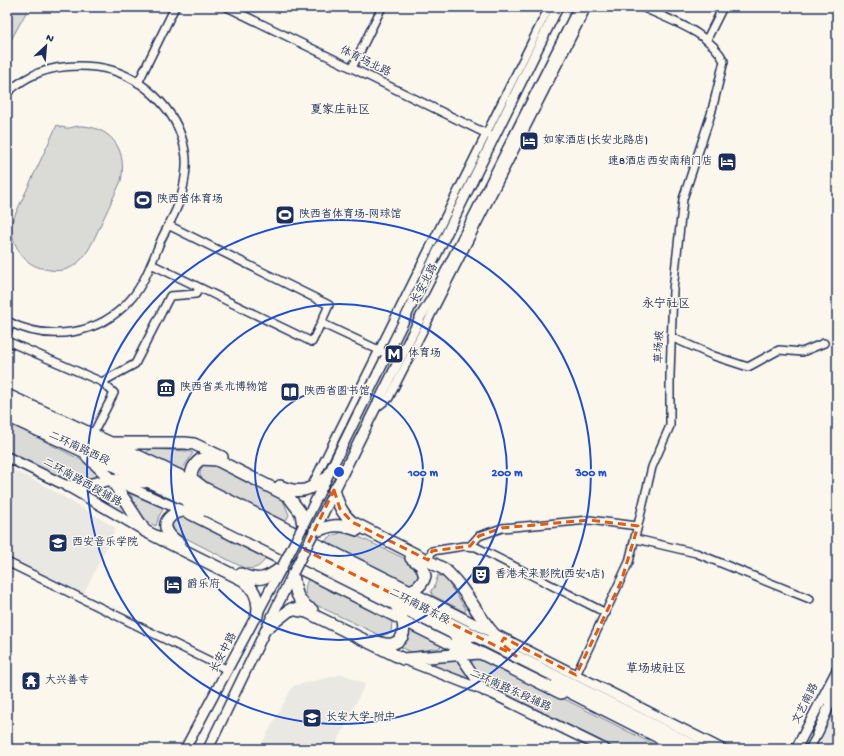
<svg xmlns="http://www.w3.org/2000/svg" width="844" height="756" viewBox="0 0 844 756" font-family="'Gochi Hand','LXGW WenKai TC',sans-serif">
<rect width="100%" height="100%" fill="#fbf7ec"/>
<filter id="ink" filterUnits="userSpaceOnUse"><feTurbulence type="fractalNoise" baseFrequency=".025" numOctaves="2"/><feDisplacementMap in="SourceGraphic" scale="8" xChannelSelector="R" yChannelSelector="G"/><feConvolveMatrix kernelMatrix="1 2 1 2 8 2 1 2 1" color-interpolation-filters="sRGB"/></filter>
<g filter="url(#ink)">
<path fill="#eae8e2" d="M7,467L40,483L116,528L83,595L7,558Z
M343,674L365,684L334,749H259L293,686Z
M837,700V749H813Z"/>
<path fill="#dadad7" stroke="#7a849a" d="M7,7H24L28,9L7,47Z
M57,125C71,132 71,125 83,126C115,129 127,153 121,181C114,196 107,211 100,226C88,253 77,279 41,268C25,264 16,250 12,235L7,232Z
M7,422L85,462L105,478L72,483L7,451Z
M151,449L188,451L193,453L182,470L145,453Z
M205,464L217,465L283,500L289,515L285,523L202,481C199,474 199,469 205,464Z
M112,487L127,511L125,516L90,493Z
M129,491L163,505L164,508L159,516L156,526C142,522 135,503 129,491Z
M185,515L267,556C261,567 255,570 244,568L174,532L172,523L174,519Z
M342,532L355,535L416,564L421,578L411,586L324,544L328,538Z
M438,575L445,578L466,609L465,612L432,595L431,590L434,588Z
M309,577L388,616L392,621L391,633L381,636L312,603C303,595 304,588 309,577Z
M410,629L443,644L440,648L411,652L401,647L409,637Z
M477,659L493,663L663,749H617L491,687L472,665V660Z
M456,660L470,679L423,663Z"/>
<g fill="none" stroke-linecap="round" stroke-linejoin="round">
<g stroke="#1b2f5e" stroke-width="10">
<path id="minor" d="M227,7L489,135
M707,39L723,7
M352,68L382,7
M138,83L175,7
M7,93C32,69 62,63 96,67C138,72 178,108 185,151C188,164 185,180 182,193C179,208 168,225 161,240C153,259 145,283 131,299C100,335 49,343 7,321
M168,225L329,305L321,323L383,352
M151,264L312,342L321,323
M7,333L11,323
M671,337L714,356L748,367L779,350L802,352L824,343
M7,341L102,382L135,364L170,296L196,294L199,288
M376,408L389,398L587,7
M93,434L114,393L102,382
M311,487L549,7
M636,539L696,553L810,599
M470,546L479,536L502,528L589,520L638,526
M428,560L432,551L464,546L476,547L606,613
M7,562L228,670
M576,675L629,562L652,467L670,426V375L673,290L683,199L711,114L724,61C710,32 669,20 642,7
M832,704L837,691
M809,749L820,730"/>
</g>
<g stroke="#1b2f5e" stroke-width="12">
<path id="major" d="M7,457L67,486L145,531
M118,482L181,510L467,653
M303,526L558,7
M314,532L421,316L433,297L579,7
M410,591L722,749
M457,651L484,691
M403,659L493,694L605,749
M817,734L829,706L832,687
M185,749L282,567
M208,749L293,573
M796,749L837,670"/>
</g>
<g stroke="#1b2f5e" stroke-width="14">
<path id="highway" d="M7,395L111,443L116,447
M7,405L174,484L700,749
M7,416L150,482L467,640
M111,443H185L194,444L222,457
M113,444L197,484
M87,456L111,479L145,531L243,580C255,589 260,602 257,616
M67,486L81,487L111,479L144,482
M280,486C300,495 309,490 325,479
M334,490C338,503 341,513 352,522L444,569C469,591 481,625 507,648
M303,526L301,513L288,496L217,460L201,459C194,464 191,469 191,478L204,488L410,591
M314,532C330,525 340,523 357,530
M179,543C150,524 174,506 201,511
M293,573C295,589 296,602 312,610
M241,574C258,582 267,579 282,567
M404,591C415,591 422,586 425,576L421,565L411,558
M268,627L291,609L307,612L403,659L479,653
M456,641L561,693
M378,642C392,648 407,641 403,623C402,617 399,611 396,606
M556,685L682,749"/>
</g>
<use href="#minor" stroke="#fbf7ec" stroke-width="7"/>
<use href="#major" stroke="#fbf7ec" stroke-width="9"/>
<use href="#highway" stroke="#fbf7ec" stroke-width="11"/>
<g stroke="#1b2f5e" stroke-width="12" stroke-linecap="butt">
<path id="major-bridge" d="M282,567L303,526
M293,573L314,532"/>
</g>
<use href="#major-bridge" stroke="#fbf7ec" stroke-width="9"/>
</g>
</g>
<path fill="none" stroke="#e8590c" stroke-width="3" stroke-dasharray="8 5" stroke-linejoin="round" d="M334,490L340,509L352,522L428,560L432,551L470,546L479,536L502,528L589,520L638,526L621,582L576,675L504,638L501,643L516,656L305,550Z"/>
<g fill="none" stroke="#1d4ed8" stroke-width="2">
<circle cx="339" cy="472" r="84"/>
<circle cx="339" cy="472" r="168"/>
<circle cx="339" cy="472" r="252"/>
</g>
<defs>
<g id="hotel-square" transform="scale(1)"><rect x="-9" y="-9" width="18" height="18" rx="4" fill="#1b2f5e" stroke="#fbf7ec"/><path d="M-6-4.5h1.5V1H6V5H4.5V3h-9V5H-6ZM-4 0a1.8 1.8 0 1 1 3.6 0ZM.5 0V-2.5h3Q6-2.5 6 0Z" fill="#fff"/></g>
<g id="stadium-square" transform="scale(1)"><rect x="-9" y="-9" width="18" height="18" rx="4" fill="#1b2f5e" stroke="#fbf7ec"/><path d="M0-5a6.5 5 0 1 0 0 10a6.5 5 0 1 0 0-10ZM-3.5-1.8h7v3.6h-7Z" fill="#fff"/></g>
<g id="metro-square" transform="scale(1)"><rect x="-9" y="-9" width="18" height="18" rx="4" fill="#1b2f5e" stroke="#fbf7ec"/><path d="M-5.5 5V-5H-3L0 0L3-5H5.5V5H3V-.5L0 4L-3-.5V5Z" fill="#fff"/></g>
<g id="museum-square" transform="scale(1)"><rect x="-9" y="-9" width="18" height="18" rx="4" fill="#1b2f5e" stroke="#fbf7ec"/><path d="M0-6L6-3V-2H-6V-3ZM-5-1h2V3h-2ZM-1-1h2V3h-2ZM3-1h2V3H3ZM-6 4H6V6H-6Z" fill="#fff"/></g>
<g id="library-square" transform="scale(1)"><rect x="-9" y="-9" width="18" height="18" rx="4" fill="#1b2f5e" stroke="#fbf7ec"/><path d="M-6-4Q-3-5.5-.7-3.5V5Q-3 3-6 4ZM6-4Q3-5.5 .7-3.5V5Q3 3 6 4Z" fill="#fff"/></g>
<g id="university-square" transform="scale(1)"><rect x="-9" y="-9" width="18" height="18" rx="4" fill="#1b2f5e" stroke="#fbf7ec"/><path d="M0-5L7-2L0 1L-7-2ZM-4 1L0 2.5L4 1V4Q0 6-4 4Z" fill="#fff"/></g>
<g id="theatre-square" transform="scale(1)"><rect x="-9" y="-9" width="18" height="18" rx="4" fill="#1b2f5e" stroke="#fbf7ec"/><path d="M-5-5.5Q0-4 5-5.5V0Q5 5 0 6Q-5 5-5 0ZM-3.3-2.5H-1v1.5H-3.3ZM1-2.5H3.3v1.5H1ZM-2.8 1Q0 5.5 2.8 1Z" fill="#fff"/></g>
<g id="temple-square" transform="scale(1)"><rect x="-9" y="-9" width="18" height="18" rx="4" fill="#1b2f5e" stroke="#fbf7ec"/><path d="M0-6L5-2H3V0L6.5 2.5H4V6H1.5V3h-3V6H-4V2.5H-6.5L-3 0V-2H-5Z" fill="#fff"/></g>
<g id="school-square" transform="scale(1)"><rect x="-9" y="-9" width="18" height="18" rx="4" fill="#1b2f5e" stroke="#fbf7ec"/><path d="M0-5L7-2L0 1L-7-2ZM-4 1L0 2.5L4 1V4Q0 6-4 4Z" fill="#fff"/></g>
</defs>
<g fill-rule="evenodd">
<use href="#hotel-square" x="529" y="141"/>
<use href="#hotel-square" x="727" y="162"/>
<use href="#stadium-square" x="143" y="200"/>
<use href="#stadium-square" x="285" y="215"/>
<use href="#metro-square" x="394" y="354"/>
<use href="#museum-square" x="166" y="388"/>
<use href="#library-square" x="290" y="392"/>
<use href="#university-square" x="58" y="543"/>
<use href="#theatre-square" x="481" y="575"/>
<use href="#hotel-square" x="173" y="585"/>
<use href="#temple-square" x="31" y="681"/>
<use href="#school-square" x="312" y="718"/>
</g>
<g text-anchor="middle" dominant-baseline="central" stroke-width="3" stroke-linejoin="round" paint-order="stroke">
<g font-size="11" fill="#1b2f5e" stroke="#fbf7ec">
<text transform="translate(365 62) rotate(26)">体育场北路</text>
<text transform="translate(425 284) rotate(-61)">长安北路</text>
<text transform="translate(660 347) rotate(-88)">草场坡</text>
<text transform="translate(79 449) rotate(25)">二环南路西段</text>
<text transform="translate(82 483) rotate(29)">二环南路西段辅路</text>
<text transform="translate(419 607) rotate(27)">二环南路东段</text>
<text transform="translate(224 653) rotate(-62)">长安中路</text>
<text transform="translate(510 691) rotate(24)">二环南路东段辅路</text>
<text transform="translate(806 704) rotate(-63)">文艺南路</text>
</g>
<g font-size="11" fill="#1b2f5e" stroke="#fbf7ec" text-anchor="start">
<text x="543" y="141">如家酒店(长安北路店)</text>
<text x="713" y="162" text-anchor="end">速8酒店西安南稍门店</text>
<text x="157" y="200">陕西省体育场</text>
<text x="299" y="215">陕西省体育场-网球馆</text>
<text x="408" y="354">体育场</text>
<text x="180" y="388">陕西省美术博物馆</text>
<text x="304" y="392">陕西省图书馆</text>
<text x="72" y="543">西安音乐学院</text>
<text x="495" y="575">香港未来影院(西安1店)</text>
<text x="187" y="585">爵乐府</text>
<text x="45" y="681">大兴善寺</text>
<text x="326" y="718">长安大学-附中</text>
</g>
<g font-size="12" fill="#1b2f5e" stroke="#fbf7ec">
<text x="340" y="111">夏家庄社区</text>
<text x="666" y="305">永宁社区</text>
<text x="656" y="670">草场坡社区</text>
</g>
</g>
<circle cx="339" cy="472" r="6" fill="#1d4ed8" stroke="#fbf7ec" stroke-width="2"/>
<g font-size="12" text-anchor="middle" font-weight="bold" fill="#1d4ed8" stroke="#fbf7ec" stroke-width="3" stroke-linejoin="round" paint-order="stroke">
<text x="423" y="476">100 m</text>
<text x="507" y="476">200 m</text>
<text x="591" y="476">300 m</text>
</g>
<rect width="844" height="756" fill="none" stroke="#fbf7ec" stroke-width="24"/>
<rect x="12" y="12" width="820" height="732" fill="none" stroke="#1b2f5e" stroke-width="1.5" filter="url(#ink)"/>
<g transform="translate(46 46) rotate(26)" stroke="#fbf7ec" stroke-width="3" paint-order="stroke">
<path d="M0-3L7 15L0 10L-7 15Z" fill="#1b2f5e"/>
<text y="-6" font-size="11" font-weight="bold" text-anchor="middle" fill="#1b2f5e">N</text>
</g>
</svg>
